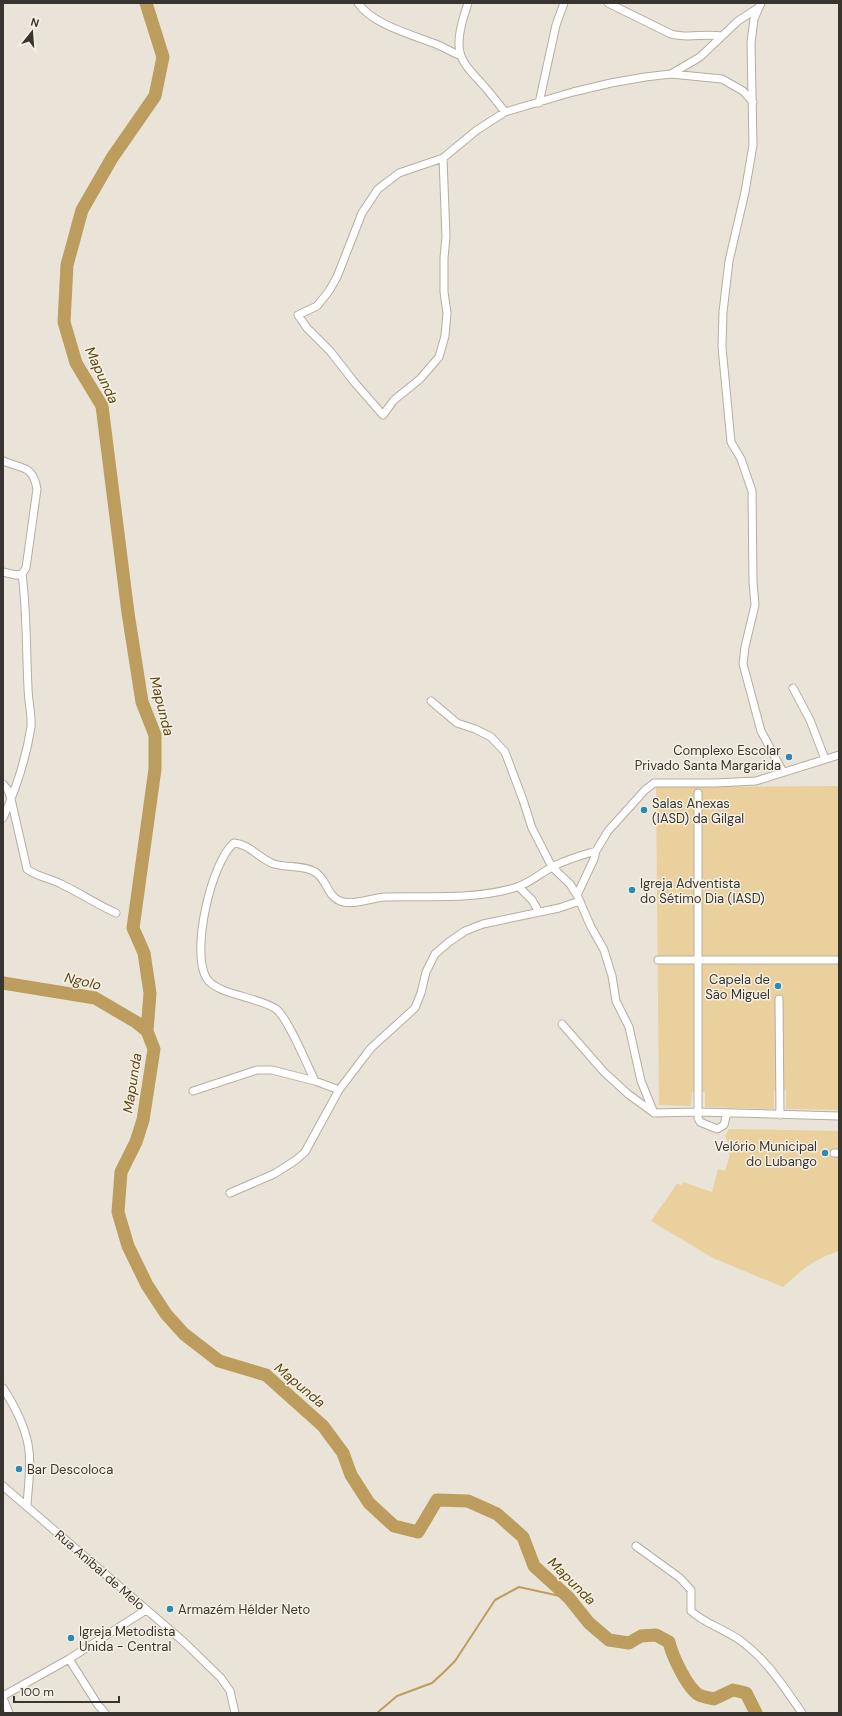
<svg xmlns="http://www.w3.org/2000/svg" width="842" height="1716" viewBox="0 0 842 1716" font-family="'DM Sans',sans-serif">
<rect width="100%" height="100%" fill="#eae4d8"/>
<path fill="#e9d09d" d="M839,786V1110L786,1109V1090L774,1091V1109L705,1107V1092H692L691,1106L659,1105L656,787Z
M729,1129L839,1131V1251C812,1260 803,1269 783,1287L713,1258L651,1221L677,1184L682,1185L683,1182L712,1192L718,1169L725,1171C730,1157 732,1150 725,1136Z"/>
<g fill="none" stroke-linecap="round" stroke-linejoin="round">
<path stroke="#bc9d5e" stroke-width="2" d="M377,1713L397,1696L432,1683L443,1673L455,1661L495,1600L519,1587L569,1598"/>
<path stroke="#bc9d5e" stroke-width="13" d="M146,3L163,57L155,96L112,158L82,210L67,265L64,322L76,363L102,406L128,613L142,702L155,735V769L133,928L144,953L150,993L147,1031L154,1049L143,1120L136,1142L121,1172L118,1212L128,1246L147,1285L166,1314L184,1334L219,1361L266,1375L323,1426L343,1453L351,1475L369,1503L394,1526L418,1532L437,1500L468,1501L497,1514L523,1537L534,1566L569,1598L589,1623L609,1640L629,1643L641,1636L656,1635L669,1642C672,1655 687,1688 699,1695C703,1697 710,1698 714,1699L733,1690L746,1693L756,1713
M3,983L95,998L136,1022L147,1031"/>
<g stroke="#b4aea3" stroke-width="9">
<path id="minor" d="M358,3C372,24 410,34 433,43C442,46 451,52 461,56
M468,3C464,16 459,28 459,42C458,62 472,72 484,86C491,94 498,103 505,112
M608,3L671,34C688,39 704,33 722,36
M761,3L754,19L751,43L753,145L745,192L729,261L723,312L722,347L731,442L741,459L752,491L753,582L755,605L745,647L743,664L761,731L783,772
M671,74L700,57L738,21L758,8
M539,103L556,25L564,3
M443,158L446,237L444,258V292L447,313L445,336L439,357L420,379L394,400L383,415L355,383L330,351L307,328L298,315L317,306L329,291L337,277L362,213L378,189L399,173L443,158L477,130L505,112L573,92L611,83L645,77L671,74L722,79L743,91L753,102
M3,461C22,469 33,465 37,489L26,568L22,574L16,575L3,572
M793,688L810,720L825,759
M431,701L457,723L475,729L491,737L505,752L523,800L532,828L552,867L570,884L577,895L591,927L604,950L612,976L616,1001L629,1027L641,1081L654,1113
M3,784L8,790L11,799L27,869C37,877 50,878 61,884C80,893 96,904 116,913
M698,793V1118L700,1122L717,1129L724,1125L727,1113
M3,818C16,789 26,759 31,727C32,715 28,700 28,687C26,650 27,611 22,574
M519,887L532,900L539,912
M577,895L594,859L596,851L608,831L645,790L654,783H715L756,781L839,755
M658,960H839
M779,999L780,1115
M562,1024L604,1072L628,1094L654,1113
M315,1081C308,1067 287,1016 276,1009C259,997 218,995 207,979C190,954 211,862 234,843C250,844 259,859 274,864C287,868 304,865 315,872C327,879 327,896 340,901C353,906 371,898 385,897C428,896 476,900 517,887C530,883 542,872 554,866C568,859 582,855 596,851
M193,1091L257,1070H272L315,1081L339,1090
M654,1113L698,1112L839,1116
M834,1153H839
M230,1193L274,1174L296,1160L305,1152L339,1090L358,1065L371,1048L415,1008L421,993L426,972L435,954L449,942L465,931L483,924L559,908L580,901
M3,1388C14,1405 24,1424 28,1444C32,1464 28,1486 27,1506
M3,1486L184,1642L221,1678L230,1691L235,1713
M636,1546L680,1578L691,1590V1611C705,1624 725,1629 741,1641C767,1660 784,1687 802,1713
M69,1659L98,1705L105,1713
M3,1696L69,1659L146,1610
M3,1698L9,1713"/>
</g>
<use href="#minor" stroke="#fff" stroke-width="7"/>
</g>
<g fill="#2e89b6" stroke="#f7f1e5" stroke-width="1.5">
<circle cx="789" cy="757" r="4"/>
<circle cx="644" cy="810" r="4"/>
<circle cx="632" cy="890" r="4"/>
<circle cx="778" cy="986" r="4"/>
<circle cx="825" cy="1153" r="4"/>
<circle cx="19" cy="1469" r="4"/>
<circle cx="170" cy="1609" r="4"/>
<circle cx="71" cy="1638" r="4"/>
</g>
<g text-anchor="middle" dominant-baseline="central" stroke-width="3" stroke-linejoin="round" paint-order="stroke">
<g font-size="13" fill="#383531" stroke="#f7f1e5" text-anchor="start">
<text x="781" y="750" text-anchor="end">Complexo Escolar<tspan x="781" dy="15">Privado Santa Margarida</tspan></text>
<text x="652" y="803">Salas Anexas<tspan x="652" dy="15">(IASD) da Gilgal</tspan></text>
<text x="640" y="883">Igreja Adventista<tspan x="640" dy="15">do Sétimo Dia (IASD)</tspan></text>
<text x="770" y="979" text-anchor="end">Capela de<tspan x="770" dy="15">São Miguel</tspan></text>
<text x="817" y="1146" text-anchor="end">Velório Municipal<tspan x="817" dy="15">do Lubango</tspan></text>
<text x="27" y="1469">Bar Descoloca</text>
<text x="178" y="1609">Armazém Hélder Neto</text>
<text x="79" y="1631">Igreja Metodista<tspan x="79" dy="15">Unida - Central</tspan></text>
</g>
<g font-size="13" fill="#383531" stroke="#f7f1e5">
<text transform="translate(100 1570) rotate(41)">Rua Aníbal de Melo</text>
</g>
<g font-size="14" font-style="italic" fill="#5d4715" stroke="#f7f1e5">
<text transform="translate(102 375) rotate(65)">Mapunda</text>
<text transform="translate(162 706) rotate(76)">Mapunda</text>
<text transform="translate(83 981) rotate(13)">Ngolo</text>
<text transform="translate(132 1083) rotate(-81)">Mapunda</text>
<text transform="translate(300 1385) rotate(40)">Mapunda</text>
<text transform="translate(572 1581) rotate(45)">Mapunda</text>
</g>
</g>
<rect width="842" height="1716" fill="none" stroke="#383531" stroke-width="8"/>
<g transform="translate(32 32) rotate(17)" stroke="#f7f1e5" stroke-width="3" paint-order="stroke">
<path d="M0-3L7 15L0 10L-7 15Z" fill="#383531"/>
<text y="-6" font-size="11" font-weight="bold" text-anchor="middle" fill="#383531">N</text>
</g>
<path d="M14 1696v6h105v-6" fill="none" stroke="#383531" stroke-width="2"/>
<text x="20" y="1696" font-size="12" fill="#383531" stroke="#f7f1e5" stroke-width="3" paint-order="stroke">100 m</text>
</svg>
